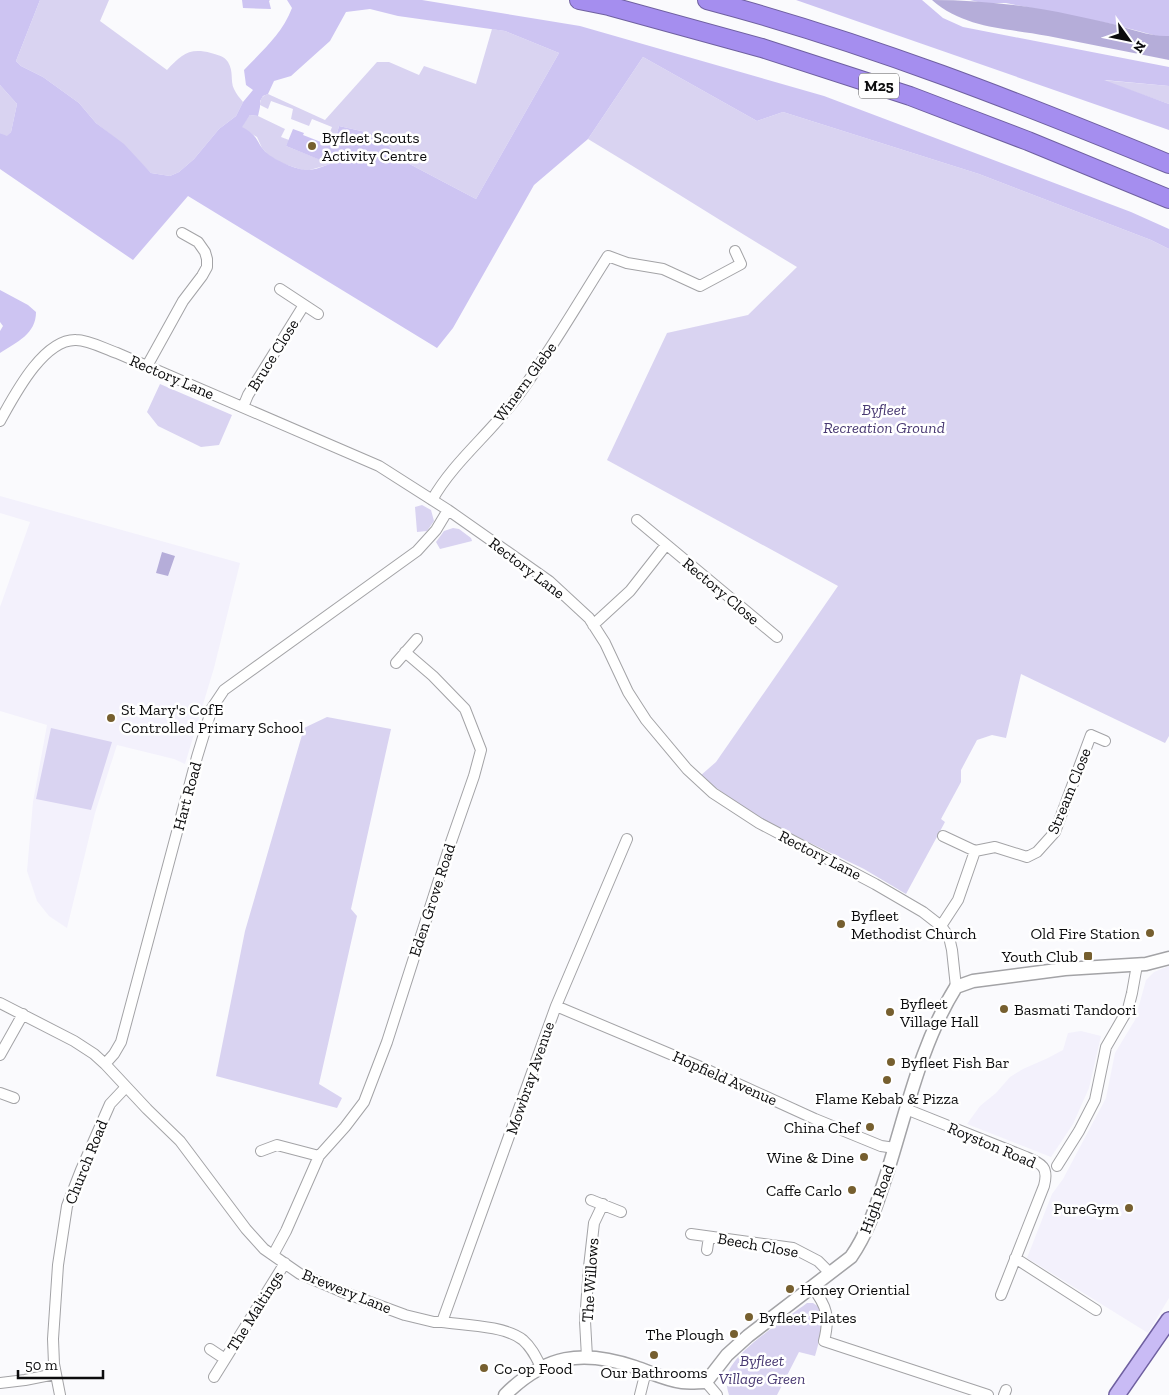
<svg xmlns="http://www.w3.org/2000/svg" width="1169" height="1395" viewBox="0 0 1169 1395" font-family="'Zilla Slab',serif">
<rect width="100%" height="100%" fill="#fafafd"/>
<path fill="#f3f1fc" d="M0,496L240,563L214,668L185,764L174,759L117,745L95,813L67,928L49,916L37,901L27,871L33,802L47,725L0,711V607L30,522L0,513Z
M1169,966V1298L1148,1333L1027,1258L1052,1194L1063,1179L1106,1098L1115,1053L1135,1020L1146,980L1154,972Z
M1081,1031L1101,1036L1089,1088L1073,1124L1051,1157L967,1124L980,1106L996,1093L1010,1077L1023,1069L1048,1058L1063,1050L1068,1033Z"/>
<path fill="#d9d3f1" d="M40,0H109L100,21L167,70C181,55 189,47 211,53C218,55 224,56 228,62C234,72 230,81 234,89C236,94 240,98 243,102L236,116L219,129L194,159L179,172L170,176L151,173L115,138L96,123L79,103L43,77L21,66L16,61Z
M492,29L505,31L559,53L476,199L400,159L379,135L339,126L335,140L328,137L332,127L312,119L309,126L291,119L293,109L271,101L268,109L260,105C260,99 262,96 268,94L325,120L377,62H389L419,75L424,66L476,84Z
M643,57L757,121L783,112L979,174L1151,240L1169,249V736L1165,743L1021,674L1006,738L992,735L977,740L961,770V782L941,819L945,822L906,894L864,869L773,825L746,810L700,776L716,762L838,586L607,460L667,333L748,315L797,267C727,225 658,181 588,139Z
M1101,80L1169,86V104Z
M0,85L17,104L11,132L7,137L0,133Z
M250,115L258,116L285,129L281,137L289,140L286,146L331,164L306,171L284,164L269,156L262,148L257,137L241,127Z
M160,384L232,415L219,445L201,447L158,426L147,412Z
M422,505L431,510L434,521L427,531L417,532L415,507Z
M453,528L459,529L471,538L472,541L440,549L436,542L444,531Z
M327,717L391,729L351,909L357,916L319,1084L342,1098L337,1108L216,1076L245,931L304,728Z
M51,728L112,742L91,810L36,799Z
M807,1303H813L819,1307C824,1325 820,1339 815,1356L799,1352L777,1395H729C727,1389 726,1382 727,1376C733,1351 786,1319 807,1303Z"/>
<path fill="#cdc4f2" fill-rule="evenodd" d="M0,0H40L16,61L21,66L43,77L79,103L96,123L124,144L151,173L170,176L179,172L194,159L219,129L236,116L243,102L253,90L246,85L244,70C263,50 282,34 292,8L287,0H422L580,26L824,96L1131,212L1169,229V249L1151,240L979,174L783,112L757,121L643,57L588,139L534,185L453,328L437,348L188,196L133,260L0,169V133L7,136L11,132L17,104L0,85ZM370,9L398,16L505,31L559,53L476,199L400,159L379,135L339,126L334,144L328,141L326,144L303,135L304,133L293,129L286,146L330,164C324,166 315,170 308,170C299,171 275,160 268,154C255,143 261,137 242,127L250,115L258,116L260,107V101L263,96L268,94L274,81L291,76L330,41L346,12Z
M242,0H270L269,1L271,9L243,8Z
M796,0H922L943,18L963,27L1169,67V86L1104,80L1169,104V130Z
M970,0H1169V36H1157L1112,24L1006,3H982Z
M0,290L28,305L36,312C36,334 17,342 0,353V331L3,326L0,322Z"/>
<path fill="#b5add9" d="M932,0C979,0 1026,5 1072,15C1086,18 1100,21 1113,24C1132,29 1150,37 1169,36V60C1129,52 1088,44 1048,36C1007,28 965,29 932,0Z
M162,552L175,556L168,576L156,573Z"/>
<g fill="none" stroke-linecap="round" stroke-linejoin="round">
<g stroke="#a3a3a6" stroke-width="12">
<path id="minor" d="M280,289L318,314
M147,366L183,301L202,276L207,267V259L205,252L198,242L182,233
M243,407L248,395L304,305
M0,421C14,396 43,339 76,340C89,340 105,349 117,353L379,466L448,510L549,581L589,618L605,643L628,692L646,720L687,769L713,793L759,823L875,884L923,912L941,926L949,937L952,950L956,987
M432,500C454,461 491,433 517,397C550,352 578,303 608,256L627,263L663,269L700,286L741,264L735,251
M637,520L777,637
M593,625L630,591L666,545
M396,663L417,639
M943,836L975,851L995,847L1027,857L1037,852L1055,832L1091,735L1105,741
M941,926L958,900L975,851
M0,1003L74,1041L94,1054L105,1064L147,1109L180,1141L246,1229L264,1249L300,1274L340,1291L405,1315L434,1322H442C465,1325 506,1326 523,1340C532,1348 536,1357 541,1367
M556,1006L701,1067L815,1119L881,1146L895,1148
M0,1055L23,1014
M105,1064L114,1054L121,1042L197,757L212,708L224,690L417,551L436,530L448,510
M0,1093L14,1098
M906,1109L1026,1157C1042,1164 1049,1167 1044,1186L1001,1295
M261,1151L277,1145L319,1156
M1057,1166L1079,1131L1095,1100L1106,1047L1128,1009L1132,993L1137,965
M591,1200L621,1212
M691,1234L793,1248L818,1261L830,1273
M707,1250L709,1237
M273,1255L286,1231L319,1156L345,1127L364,1102L387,1042L451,842L474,776L481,750L465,709L433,676L405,652
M1015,1258L1096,1310
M812,1287C827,1306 830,1317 824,1341L988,1395
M442,1322L556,1006L627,839
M210,1349L225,1359
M587,1357L585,1321L589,1267L594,1223L603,1204
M214,1377L285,1263
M706,1382L717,1395
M0,1383L25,1380L55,1374
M60,1395L54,1364L53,1339L58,1265L67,1206L81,1170L110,1104L126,1087
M640,1395L646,1371
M1004,1395L1006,1390"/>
</g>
<g stroke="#a3a3a6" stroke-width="15">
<path id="tertiary" d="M505,1395C545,1355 582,1349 635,1367C650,1372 666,1380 682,1382C690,1383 698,1382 706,1382L727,1355L748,1336L851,1257C869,1231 877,1203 887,1173C907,1110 921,1043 956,987L973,981L1065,969L1146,964L1169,958"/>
</g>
<g stroke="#6f60a0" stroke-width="18">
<path id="primary" d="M1117,1395L1169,1320"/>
</g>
<g stroke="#6f60a0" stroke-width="20">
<path id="motorway" d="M579,0L609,6L762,48L910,96L1028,141L1169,199
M707,0C866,42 1018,102 1169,164"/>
</g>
<use href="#minor" stroke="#fff" stroke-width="10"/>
<use href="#tertiary" stroke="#fff" stroke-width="12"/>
<use href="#primary" stroke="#c9bbf5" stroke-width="15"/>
<use href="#motorway" stroke="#a58eef" stroke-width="18"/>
</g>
<g fill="#765f2f" stroke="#fff" stroke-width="2">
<circle cx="312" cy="146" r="5"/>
<circle cx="111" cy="718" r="5"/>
<circle cx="841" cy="924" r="5"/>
<circle cx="1150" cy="933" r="5"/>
<rect x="1083" y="951" width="10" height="10" rx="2.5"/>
<circle cx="1004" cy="1009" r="5"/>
<circle cx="890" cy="1012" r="5"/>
<circle cx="891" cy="1062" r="5"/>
<circle cx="887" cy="1080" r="5"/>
<circle cx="870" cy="1127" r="5"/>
<circle cx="864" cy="1157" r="5"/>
<circle cx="852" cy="1190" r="5"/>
<circle cx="1129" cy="1208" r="5"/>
<circle cx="790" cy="1289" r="5"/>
<circle cx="749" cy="1317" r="5"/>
<circle cx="734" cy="1334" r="5"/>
<circle cx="654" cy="1355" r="5"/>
<circle cx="484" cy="1368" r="5"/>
</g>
<g text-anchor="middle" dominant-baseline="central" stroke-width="5" stroke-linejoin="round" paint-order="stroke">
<rect fill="#fff" stroke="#555556" stroke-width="1" x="859" y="73.5" width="40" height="25" rx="4"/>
<g font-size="15" font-weight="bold" fill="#0c0c0d">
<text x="879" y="86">M25</text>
</g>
<g font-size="16" fill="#0c0c0d" stroke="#fff" text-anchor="start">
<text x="322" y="137">Byfleet Scouts<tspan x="322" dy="18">Activity Centre</tspan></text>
<text x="121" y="709">St Mary's CofE<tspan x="121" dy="18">Controlled Primary School</tspan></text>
<text x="851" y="915">Byfleet<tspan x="851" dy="18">Methodist Church</tspan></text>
<text x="1140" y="933" text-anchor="end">Old Fire Station</text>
<text x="1078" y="956" text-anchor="end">Youth Club</text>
<text x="900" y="1003">Byfleet<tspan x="900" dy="18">Village Hall</tspan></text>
<text x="1014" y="1009">Basmati Tandoori</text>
<text x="901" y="1062">Byfleet Fish Bar</text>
<text x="887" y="1098" text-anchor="middle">Flame Kebab &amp; Pizza</text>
<text x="860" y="1127" text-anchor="end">China Chef</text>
<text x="854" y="1157" text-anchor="end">Wine &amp; Dine</text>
<text x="842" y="1190" text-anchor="end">Caffe Carlo</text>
<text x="1119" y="1208" text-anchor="end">PureGym</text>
<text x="800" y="1289">Honey Oriential</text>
<text x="759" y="1317">Byfleet Pilates</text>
<text x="724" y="1334" text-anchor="end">The Plough</text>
<text x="494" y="1368">Co-op Food</text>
<text x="654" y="1372" text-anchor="middle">Our Bathrooms</text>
</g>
<g font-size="16" fill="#0c0c0d" stroke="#fff">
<text transform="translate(273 355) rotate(-58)">Bruce Close</text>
<text transform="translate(172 377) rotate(23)">Rectory Lane</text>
<text transform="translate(525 382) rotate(-54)">Winern Glebe</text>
<text transform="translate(527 568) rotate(37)">Rectory Lane</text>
<text transform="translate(721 591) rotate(40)">Rectory Close</text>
<text transform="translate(1069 791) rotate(-68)">Stream Close</text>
<text transform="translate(187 796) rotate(-75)">Hart Road</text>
<text transform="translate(820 855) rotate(27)">Rectory Lane</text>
<text transform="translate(432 900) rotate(-72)">Eden Grove Road</text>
<text transform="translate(530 1078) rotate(-71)">Mowbray Avenue</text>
<text transform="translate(725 1078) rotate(24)">Hopfield Avenue</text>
<text transform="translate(992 1145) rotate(23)">Royston Road</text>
<text transform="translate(86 1162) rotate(-68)">Church Road</text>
<text transform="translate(877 1199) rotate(-70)">High Road</text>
<text transform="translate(758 1245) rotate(10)">Beech Close</text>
<text transform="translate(590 1280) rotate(-86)">The Willows</text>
<text transform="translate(347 1291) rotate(22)">Brewery Lane</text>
<text transform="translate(255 1311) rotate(-58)">The Maltings</text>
</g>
<g font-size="16" font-style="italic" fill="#483972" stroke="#fff">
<text x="884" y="409">Byfleet<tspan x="884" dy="18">Recreation Ground</tspan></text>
<text x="762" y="1360">Byfleet<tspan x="762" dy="18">Village Green</tspan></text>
</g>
</g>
<g transform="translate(1129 40) rotate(123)" stroke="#ffffff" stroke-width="4" paint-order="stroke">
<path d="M0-4L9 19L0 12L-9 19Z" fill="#0c0c0d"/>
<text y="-8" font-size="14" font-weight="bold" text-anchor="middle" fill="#0c0c0d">N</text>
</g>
<path d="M18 1370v8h85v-8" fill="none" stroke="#0c0c0d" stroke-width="2.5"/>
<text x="25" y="1370" font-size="15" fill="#0c0c0d" stroke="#ffffff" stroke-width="4" paint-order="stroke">50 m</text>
</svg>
